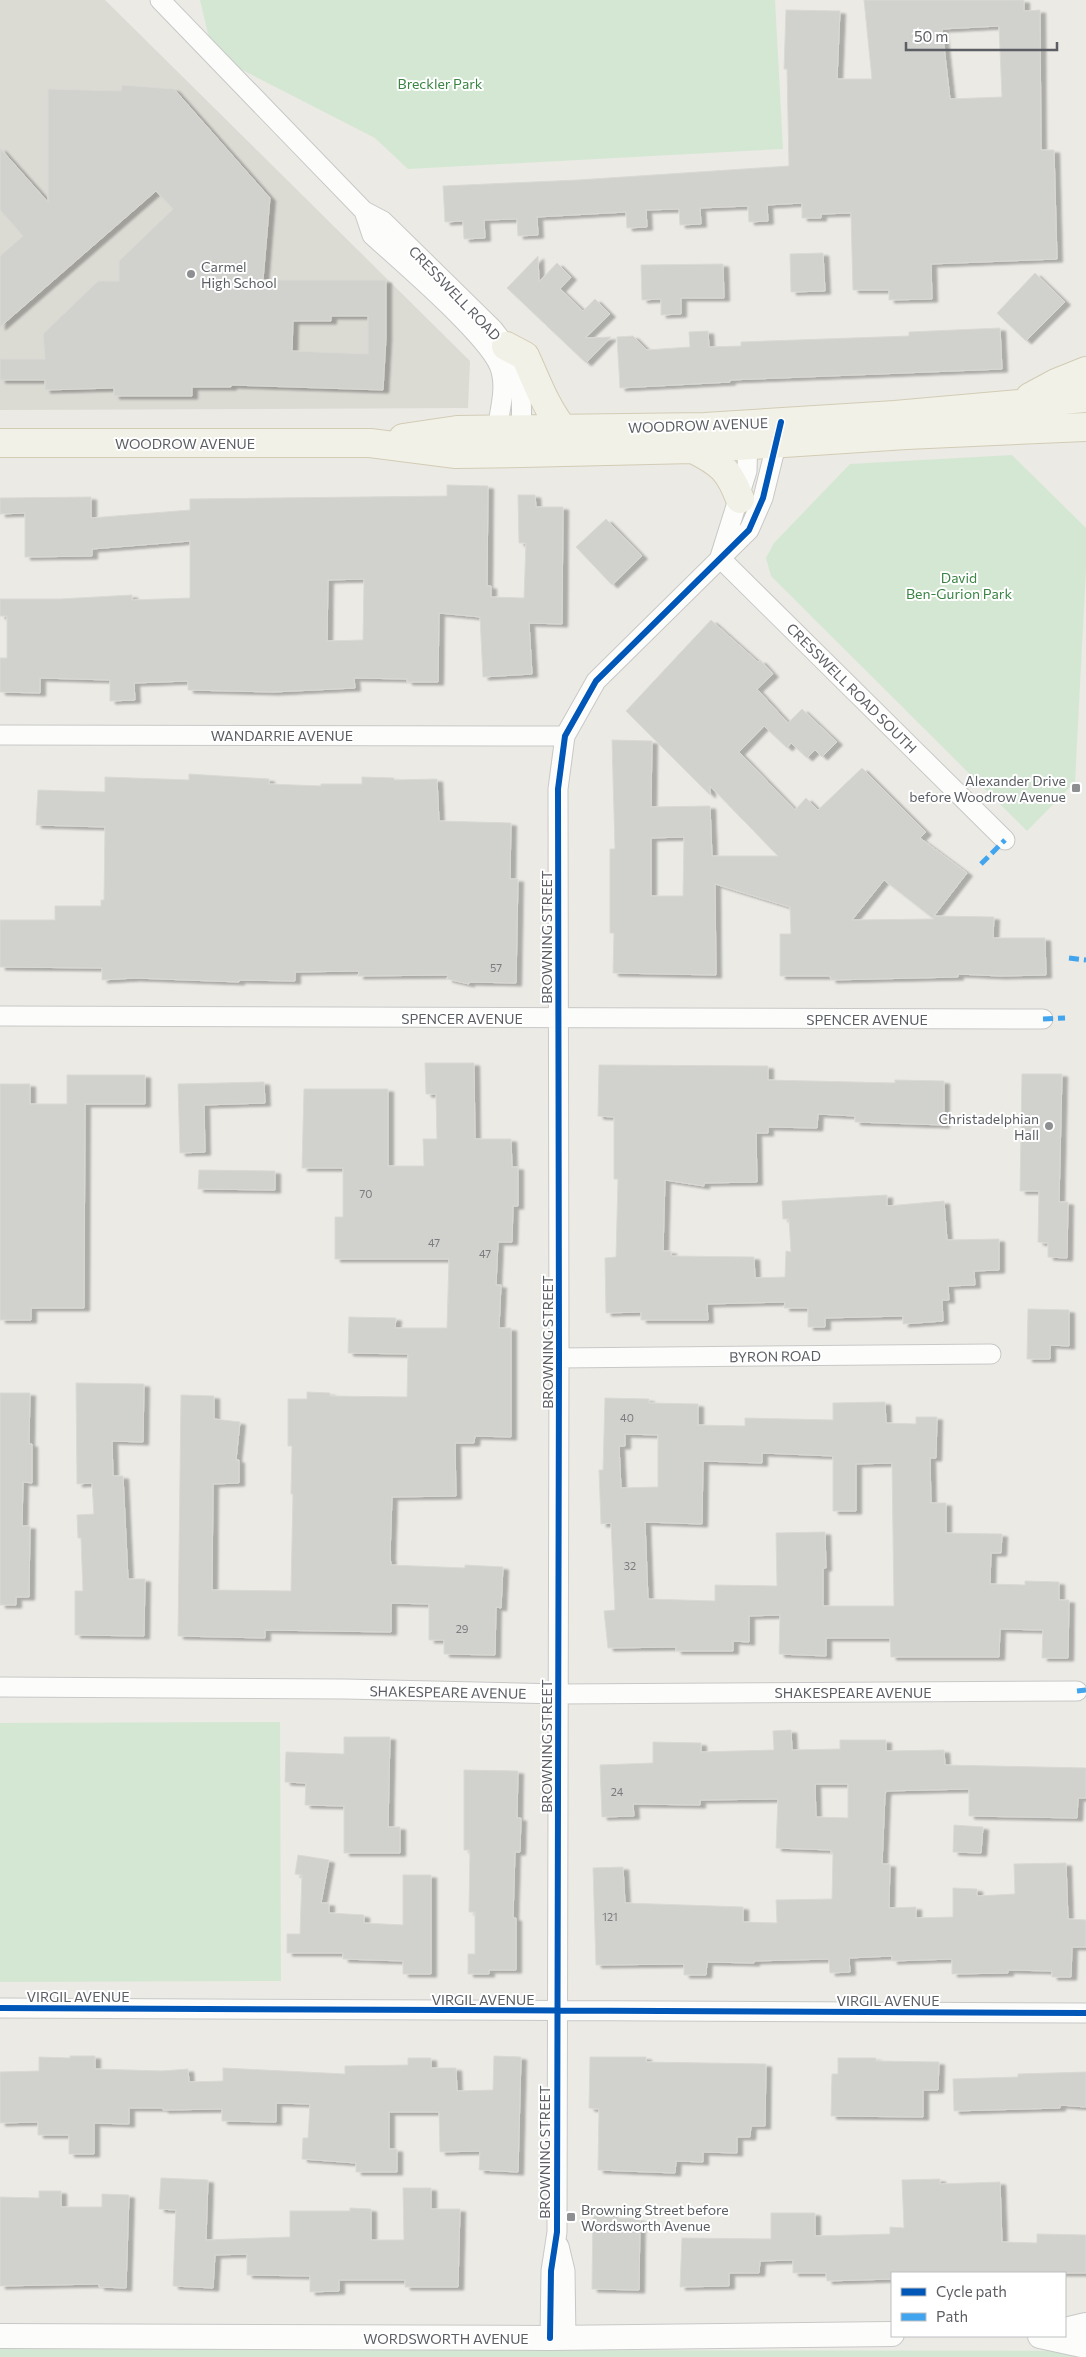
<svg xmlns="http://www.w3.org/2000/svg" width="1086" height="2357" viewBox="0 0 1086 2357" font-family="Commissioner,sans-serif">
<defs>
<filter id="shadow"><feDropShadow dx="5.5" dy="3" stdDeviation="1" flood-color="#0004"/></filter>
</defs>
<rect width="100%" height="100%" fill="#ebeae5"/>
<path fill="#dbdad3" d="M0,0H105L470,361L468,408L0,410Z"/>
<path fill="#d4e7d3" d="M200,0H775L783,149L408,169L375,138L213,55Z
M1012,455L1086,528V569L1075,782L1027,831L771,576L766,558L774,543L850,464Z
M280,1722L281,1981L0,1982V1723Z
M0,2349L1086,2351V2357H0Z"/>
<path fill="#d1d1ce" stroke="#dad9d4" fill-rule="evenodd" filter="url(#shadow)" d="M864,0H1024V11L1040,10L1041,150H1054L1057,259L931,264L932,299L889,300V290H853L851,213L821,214V218H802V203L767,205L768,221L749,222L748,206L700,208L701,224L680,225L679,209L646,210L647,227L627,228L626,212L537,217L538,235L518,236L517,219L484,220L485,238L464,239L463,221L445,222L443,186L578,180L789,166L787,69H784L786,10L840,11L837,79H872ZM999,26L1002,97L950,99L942,29Z
M122,85L174,89L270,198L263,280H386V338L383,390L231,385V387H192V396H114V388L45,390V380H0V359H45L43,334L98,281H119V261L173,209L156,191L0,327V256L23,236L0,210V148L48,202V89L121,91ZM331,316H368V354L292,351L293,321H331Z
M823,253L825,291L791,292L790,254Z
M538,256L539,282L557,263L571,277L560,289L583,311L595,299L610,314L585,338L611,337L586,363L507,288Z
M723,264L724,298H681V314L661,315V299L642,300L641,265Z
M1035,273L1065,302L1026,341L997,313Z
M1000,328L1002,369L730,380V382L620,388L617,337L633,336L647,350L690,347L689,332L708,331L709,347L741,346V342L909,336V332Z
M447,485L488,486L487,586H491V597L524,598L526,543H519L518,495H535L536,507H563L562,624L529,623L532,674L483,677L480,617L439,613L438,682H407V679L354,678L355,688L273,692L188,690V681L134,683L135,700L110,701V680L40,678V693L0,692V658H7V616H0V599H60L132,595V600L190,598V541L92,549V556L25,557V513L0,514V498L91,497V518L190,510V499L447,496ZM364,579L363,640L327,641L328,580Z
M606,519L642,556L612,585L576,547Z
M711,620L758,662L760,660L773,674L757,689L788,723L802,709L837,742L822,757L815,750L807,758L791,743L787,748L764,726L739,752L795,810L806,798L818,810L862,768L926,832L920,838L967,873L934,916L994,917L993,938H1045L1046,975L1000,976L958,974V977L831,980L830,976H780V934H791L790,907L715,884L716,975L613,973L614,933H610V849H615L612,740L652,741L651,807L710,806L712,856H778L710,786V795L626,711ZM684,837L683,896H651V838ZM884,880L930,916L934,919L852,920Z
M189,774L269,779V784L321,786V784H362V777L394,778V780L437,779L439,821L511,823L510,879H518L516,983L469,982V984L447,979L448,975L358,976L359,971L295,972V981L239,980V982L135,978L102,980V968L0,967V920H55V906H101V900H104L105,827L36,825L38,790L105,792V777L189,780Z
M425,1063H474L475,1139H511L512,1167H518V1206H513L512,1242H498L496,1285H501L499,1328H511V1437L475,1436L474,1443H455L456,1496L392,1497L390,1556L391,1565L465,1568V1565L503,1567L501,1608L496,1607L495,1655L444,1654V1640H429V1604L391,1603V1632L265,1630V1638L178,1636L181,1395L214,1396V1419L240,1422L236,1460H239V1483L213,1484L212,1590L291,1591L293,1494H291L292,1446H288V1399H307V1392L330,1393V1396L407,1397L408,1354L348,1353L349,1317L396,1318L395,1328H447L449,1259H335V1217H343V1168H302L304,1089H388V1166H424L423,1139H437L436,1094H426Z
M599,1065L768,1066V1080L895,1083V1080L944,1081V1125L855,1122V1116L818,1114L817,1128L768,1127V1133H756L757,1182L704,1183V1186L665,1180L663,1251H671V1256L754,1257L755,1278L785,1277L786,1251L791,1252L789,1219H783L782,1201L887,1195V1206L944,1201L947,1240L999,1239V1270L974,1271L975,1285L948,1286L949,1300H942L943,1321L903,1324V1316L825,1318V1327H808V1308H784L785,1302L707,1304L708,1320H641V1312L606,1313L605,1258L616,1257L618,1179H614V1117L598,1116Z
M1022,1074H1062L1059,1202H1068L1067,1258L1048,1257V1243L1038,1242L1039,1191H1020Z
M67,1075H145V1104H85L84,1308H31V1320H0V1084H30V1104H67Z
M264,1082L265,1103L204,1105L205,1152L180,1153L178,1084Z
M199,1170L275,1171V1190L198,1189Z
M1028,1309L1069,1310V1346L1050,1345V1359H1027Z
M76,1383L144,1384L143,1442L112,1441L113,1476H123L128,1579H145L144,1636L75,1635V1591H83L81,1538H78L77,1515L94,1514L92,1483L77,1484Z
M0,1393H30L29,1444H32V1483L23,1482L22,1526H30L29,1597H16V1605H0Z
M605,1398L649,1399V1403L698,1404V1425L745,1426V1418L833,1420V1403L885,1402L886,1423L916,1424V1417H937L936,1458H930L931,1503H946V1533L1002,1534L1001,1553H991L990,1584L1025,1585V1581L1059,1582V1600H1069L1068,1658H1042L1043,1630L1000,1629L999,1657H891L890,1638H826V1656L779,1654L780,1615L749,1616V1642L733,1641V1651H676V1647L608,1648L604,1611L615,1610L611,1523L601,1524L599,1470H603ZM625,1434L658,1435V1487L621,1488L619,1446H625ZM762,1453L833,1456V1511H856V1464L892,1463L894,1606H823V1568H826L825,1532L776,1533L777,1586L715,1585V1601L648,1599L645,1522L702,1524L703,1461L762,1463Z
M791,1730L792,1750L840,1749V1740H886V1751L944,1750L945,1765L1086,1768V1798H1078L1077,1818L969,1816V1789L886,1791L885,1795L882,1864H890L889,1908L916,1907V1918L953,1917V1888L977,1889V1896L1015,1894L1014,1864L1066,1863L1068,1919L1086,1920V1947H1072L1071,1977H1052V1971L1008,1970V1973L952,1974V1959L892,1961V1956L849,1958L850,1972L830,1973L829,1959L754,1961V1963L707,1962L706,1975H684V1964L596,1965L593,1868L623,1867L625,1903L743,1907V1922L777,1923L776,1900L832,1899L833,1853H831V1850L776,1848L778,1799L700,1800V1805L633,1804L634,1816L602,1817L600,1765L653,1763V1742L701,1743V1752L774,1750L773,1731ZM815,1784H848V1818L816,1817Z
M344,1737H390L388,1827H400V1853H344V1806L305,1805L306,1783L285,1782L286,1752L344,1754Z
M464,1770L518,1771L517,1818H521L520,1852H515L513,1918H516V1970H489V1974H468V1954H475V1912H469L470,1850H464Z
M954,1825L983,1827L981,1853L953,1852Z
M298,1855L329,1860L321,1903H329V1913L364,1915V1923L403,1925V1875H431V1974H403V1961L343,1959V1953H287V1934H300L302,1875L295,1874Z
M70,2056H95V2069L162,2071L188,2069L189,2082L223,2081V2068L345,2074V2066L408,2065V2058H431V2068H456L457,2091L493,2090L494,2056L521,2057L518,2172L479,2170L480,2151L440,2152L439,2112H389V2149H397V2172H356V2163L302,2159L303,2138H308L310,2104L276,2103V2122L222,2121V2109L163,2110V2108H129V2124L94,2123V2154H69V2135H38V2122L0,2123V2072L39,2071V2057L70,2058Z
M590,2057H646V2062L766,2064L765,2126H751L750,2137H737V2153L703,2152V2162L676,2161L675,2173L598,2170L599,2109L589,2108Z
M838,2058H876V2061L939,2062L938,2090H923V2117L831,2116L832,2074H838Z
M1086,2072V2107L1060,2105V2108L954,2111L953,2079L1018,2077V2074Z
M161,2178L208,2180L206,2240L290,2237V2211H350V2208L371,2209V2240H404L403,2188H431V2209H460L458,2287H405V2280H339V2291L310,2292V2276L247,2275V2254L215,2255L213,2288L173,2286L176,2210L159,2209Z
M940,2179V2184L1000,2182L1002,2242L1037,2243V2234L1086,2235V2273H892V2279L827,2281L826,2273H793V2260L760,2261L759,2273H729V2286L680,2287L682,2238L771,2239V2213H815V2236L890,2234V2227L904,2228L902,2180Z
M39,2191H61V2207H102V2194L129,2195L126,2288L99,2287V2284L0,2286V2197L39,2198Z
M593,2209H613L612,2218L640,2219L639,2290L592,2289Z"/>
<g fill="none" stroke-linecap="round" stroke-linejoin="round">
<g stroke="#c8c8c8" stroke-width="21">
<path id="minor" d="M160,0L364,211L383,221L493,329L506,346L515,363L521,384L522,440
M364,211L372,235C400,261 494,340 501,371C507,393 497,418 496,440
M720,557L747,471L748,434
M720,558L1005,840
M0,735L565,736
M0,1016L1043,1019
M559,1358L991,1354
M0,1687L345,1689L559,1694L1077,1691
M0,2008L1086,2013
M559,2246L565,2271L566,2338
M550,2338L551,2271L557,2232L559,1358L558,789L565,736L596,681L749,530L763,498L779,433"/>
</g>
<g stroke="#c8c8c8" stroke-width="26">
<path id="tertiary" d="M1065,2330L1086,2325
M0,2336L550,2338L892,2334
M1040,2336L1086,2346"/>
</g>
<g stroke="#d2ccb5" stroke-width="30">
<path id="primary" d="M506,346L525,356C537,382 545,406 563,429
M1030,397L1056,383L1086,371
M403,438L457,430L705,427L895,415L1086,398
M0,443H370L456,454L522,453L693,449L906,435L1086,427
M693,449C721,463 729,470 740,499"/>
</g>
<use href="#minor" stroke="#fcfcfb" stroke-width="19"/>
<use href="#tertiary" stroke="#fcfcfb" stroke-width="24"/>
<use href="#primary" stroke="#f2f1e7" stroke-width="28"/>
<path stroke="#40a5ee" stroke-width="5" stroke-dasharray="10 5" stroke-linecap="butt" d="M981,864L1005,840
M1069,958L1086,960
M1043,1019L1065,1018
M1077,1691L1086,1690"/>
<g stroke="#fff" stroke-width="9">
<path id="cycleway" d="M0,2008L1086,2013
M550,2338L551,2271L557,2232L559,1358L558,789L565,736L596,681L749,530L763,498L781,422"/>
</g>
<use href="#cycleway" stroke="#0057b8" stroke-width="6"/>
</g>
<g fill="#8d8f90" stroke="#fff" stroke-width="2">
<circle cx="191" cy="274" r="5"/>
<rect x="1071" y="783" width="10" height="10" rx="2.5"/>
<circle cx="1049" cy="1126" r="5"/>
<rect x="566" y="2212" width="10" height="10" rx="2.5"/>
</g>
<g text-anchor="middle" dominant-baseline="central" stroke-width="4" stroke-linejoin="round" paint-order="stroke">
<g font-size="11" fill="#7a7c7f">
<text x="496" y="967">57</text>
<text x="366" y="1193">70</text>
<text x="434" y="1242">47</text>
<text x="485" y="1253">47</text>
<text x="627" y="1417">40</text>
<text x="630" y="1565">32</text>
<text x="462" y="1628">29</text>
<text x="617" y="1791">24</text>
<text x="610" y="1916">121</text>
</g>
<g font-size="14" fill="#3a8444" stroke="#fff">
<text x="440" y="83">Breckler Park</text>
<text x="959" y="577">David<tspan x="959" dy="16">Ben-Gurion Park</tspan></text>
</g>
<g font-size="14" fill="#5b5e63" stroke="#fff" text-anchor="start">
<text x="201" y="266">Carmel<tspan x="201" dy="16">High School</tspan></text>
<text x="1066" y="780" text-anchor="end">Alexander Drive<tspan x="1066" dy="16">before Woodrow Avenue</tspan></text>
<text x="1039" y="1118" text-anchor="end">Christadelphian<tspan x="1039" dy="16">Hall</tspan></text>
<text x="581" y="2209">Browning Street before<tspan x="581" dy="16">Wordsworth Avenue</tspan></text>
</g>
<g font-size="14" fill="#5b5e63" stroke="#fff">
<text transform="translate(455 293) rotate(46)">CRESSWELL ROAD</text>
<text transform="translate(698 425) rotate(-2)">WOODROW AVENUE</text>
<text x="185" y="443">WOODROW AVENUE</text>
<text transform="translate(852 688) rotate(45)">CRESSWELL ROAD SOUTH</text>
<text x="282" y="735">WANDARRIE AVENUE</text>
<text transform="translate(546 937) rotate(-90)">BROWNING STREET</text>
<text x="462" y="1018">SPENCER AVENUE</text>
<text x="867" y="1019">SPENCER AVENUE</text>
<text transform="translate(547 1342) rotate(-90)">BROWNING STREET</text>
<text transform="translate(775 1356) rotate(-1)">BYRON ROAD</text>
<text transform="translate(448 1692) rotate(1)">SHAKESPEARE AVENUE</text>
<text x="853" y="1692">SHAKESPEARE AVENUE</text>
<text transform="translate(546 1746) rotate(-90)">BROWNING STREET</text>
<text x="78" y="1996">VIRGIL AVENUE</text>
<text x="483" y="1999">VIRGIL AVENUE</text>
<text x="888" y="2000">VIRGIL AVENUE</text>
<text transform="translate(544 2152) rotate(-90)">BROWNING STREET</text>
<text x="446" y="2338">WORDSWORTH AVENUE</text>
</g>
</g>
<rect x="891" y="2272" width="175" height="65" fill="#ffffff" stroke="#bdbfc1"/>
<rect x="901" y="2288" width="25" height="8" fill="#0057b8" stroke="#bdbfc1"/>
<text x="936" y="2297" font-size="15" fill="#5b5e63">Cycle path</text>
<rect x="901" y="2313" width="25" height="8" fill="#40a5ee" stroke="#bdbfc1"/>
<text x="936" y="2322" font-size="15" fill="#5b5e63">Path</text>
<path d="M906 42v8h151v-8" fill="none" stroke="#5b5e63" stroke-width="2.5"/>
<text x="914" y="42" font-size="15" fill="#5b5e63" stroke="#ffffff" stroke-width="4" paint-order="stroke">50 m</text>
</svg>
